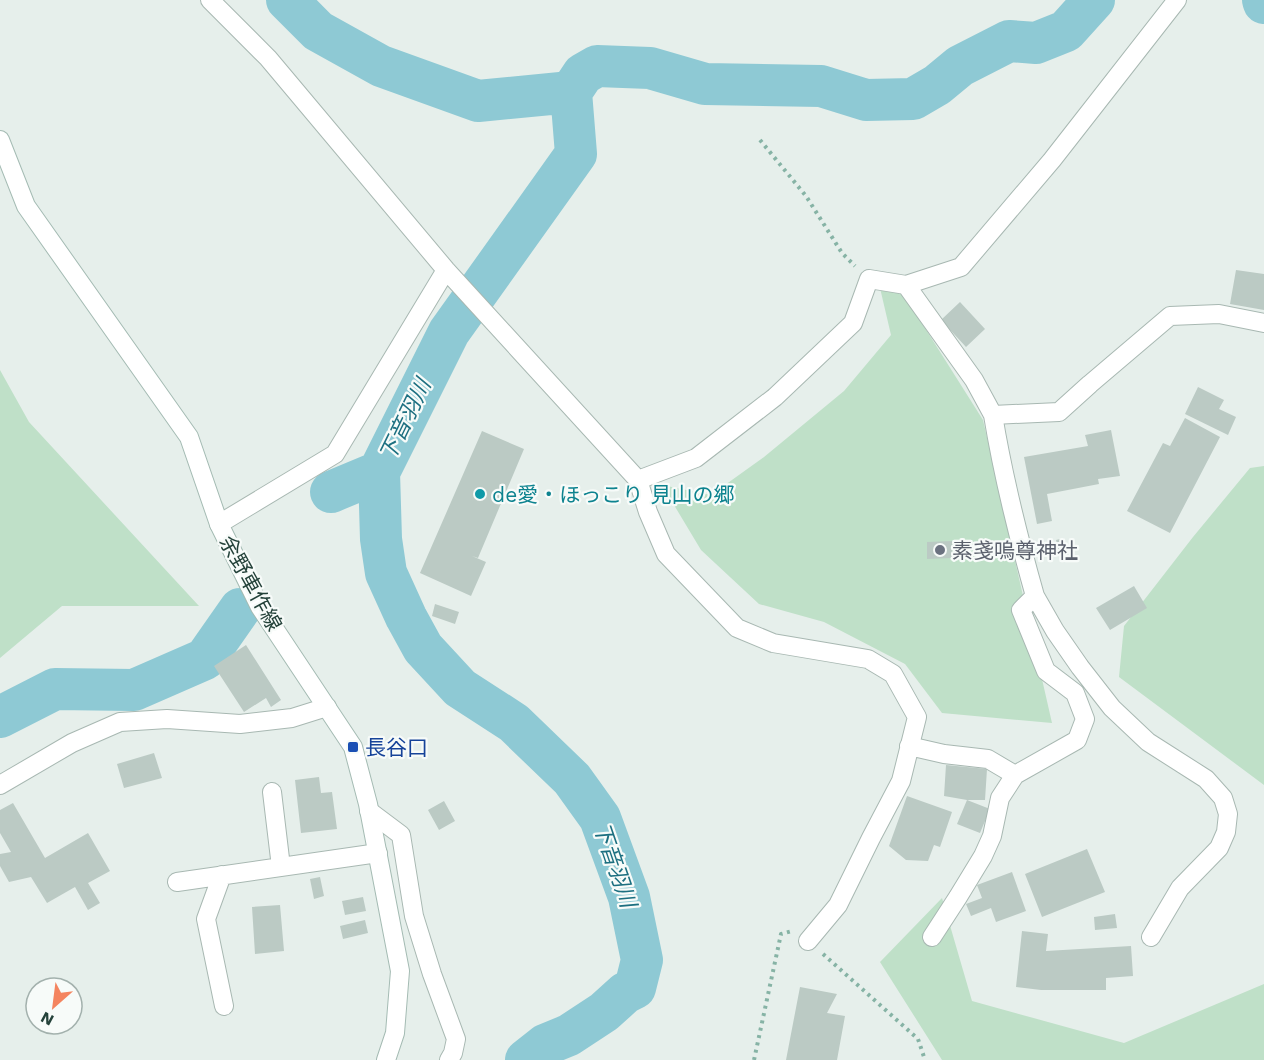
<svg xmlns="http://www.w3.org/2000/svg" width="1264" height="1060" viewBox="0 0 1264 1060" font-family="'Work Sans','Noto Sans JP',sans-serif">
<rect width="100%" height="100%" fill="#e6efeb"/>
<path fill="#bfe0c8" d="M880,288L901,290L983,420L1052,723L942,713L905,664L824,622L759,604L701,550L662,485L711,495L764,457L844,391L891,335Z
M0,370L29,422L199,606H62L0,658Z
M1264,466V785L1119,677L1124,626L1193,537L1250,468Z
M942,898L972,1001L1124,1043L1264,984V1060H942L880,962Z"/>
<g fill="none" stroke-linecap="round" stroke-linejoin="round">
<path stroke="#8ec9d4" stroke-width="42" d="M287,0L318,31L381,66L478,101L571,92
M1263,0L1264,3
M571,92L583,74L597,66L650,68L705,84L821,86L866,100L913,99L937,85L960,66L1009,41L1036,43L1066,31L1094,0
M331,492L379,472
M0,717L55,689L134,690L205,659L240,609
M526,1060L545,1045L569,1035L604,1012L625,993L635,988L642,960L629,897L600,818L572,779L514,723L460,688L423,648L406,617L386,573L381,539L379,472L449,332L576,154L571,92"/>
</g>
<path fill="#bbcac4" d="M1236,270L1264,274V310L1230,304Z
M960,302L985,329L966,347L941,320Z
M1198,387L1224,400L1219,409L1236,417L1228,435L1185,414Z
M1185,418L1220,437L1170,533L1127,511L1163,443L1170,446Z
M1111,430L1120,476L1098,479L1099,484L1047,494L1052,521L1037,524L1024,457L1088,446L1085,435Z
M482,431L524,449L478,558L472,556L486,562L471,596L420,573Z
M1064,538L1069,558L1061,560L1056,540Z
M952,541V558L927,559V542Z
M1134,586L1147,608L1110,630L1096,608Z
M435,604L459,612L455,624L432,616Z
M246,645L281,700L271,707L266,698L244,712L214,666Z
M154,753L162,778L124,788L117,764Z
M946,765L987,769L985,800H967L944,796Z
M319,777L321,793L332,792L337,829L301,833L295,780Z
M907,796L952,812L940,847L934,845L928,861L906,860L889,846Z
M967,800L990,809L980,833L957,824Z
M444,801L455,821L439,830L428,810Z
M13,803L45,858L88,833L110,871L88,883L100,903L88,910L75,887L47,903L31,877L9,882L0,866V854L11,852L0,833V810Z
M1087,849L1105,892L1042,917L1025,874Z
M1012,872L1026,911L996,922L991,908L971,916L966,904L982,898L977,885Z
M320,877L324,896L314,899L310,879Z
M363,897L366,911L345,915L342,901Z
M280,905L284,951L255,954L252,907Z
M1115,914L1117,928L1095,930L1094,917Z
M365,920L368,933L343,939L340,926Z
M1022,931L1048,934L1046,951L1131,946L1133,976L1106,978V990H1041L1016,987Z
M800,987L837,994L827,1013L845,1016L837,1060H786Z"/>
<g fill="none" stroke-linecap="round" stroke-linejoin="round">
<g stroke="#a8b8b2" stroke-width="20">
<path id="minor" d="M210,0L268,58L446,270L638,480L648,512L666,554L737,628L773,643L868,659L893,674L917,717L901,781L871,838L838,905L808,941
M906,285L974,380L993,415L1059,412L1090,384L1170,316L1219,314L1264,323
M638,480L696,458L775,397L853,323L869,279L906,285L961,267L1052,160L1177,0
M219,524L335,454L446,270
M1035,596L1055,631L1080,667L1112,708L1148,742L1206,779L1223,798L1228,814L1226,832L1219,848L1180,888L1151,937
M909,746L944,754L988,759L1015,775L1077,740L1085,719L1075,693L1046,671L1021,610L1035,596C1018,536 1003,476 993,415
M0,785L72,743L120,722L167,719L240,724L292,718L327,707
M272,792L281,867
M369,811L401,835L414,916L432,974L456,1039L453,1053L449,1060
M222,875L206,919L224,1006
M177,882L378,853
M932,937L958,897L983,856L992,836L1000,798L1015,775"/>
</g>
<g stroke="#a4bbb3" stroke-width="20">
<path id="secondary" d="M0,140L26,206L189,437L219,524L260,607L353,747L368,804L400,971L395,1033L386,1060"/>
</g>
<path stroke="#86b3a5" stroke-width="4" stroke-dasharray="3 4.5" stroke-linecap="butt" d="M760,140L806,196L842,253L855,266
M823,954L918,1039L925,1060
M754,1060L781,934L792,931"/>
<use href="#minor" stroke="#fff" stroke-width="18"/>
<use href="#secondary" stroke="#fff" stroke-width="18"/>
</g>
<circle fill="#0f9aa8" stroke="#f7fbf9" stroke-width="2" cx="480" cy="494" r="6"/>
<circle fill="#6b7280" stroke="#f7fbf9" stroke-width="2" cx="940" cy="550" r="6"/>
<rect fill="#1a4fb4" stroke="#f7fbf9" stroke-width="2" x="347" y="741" width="12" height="12" rx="3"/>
<g text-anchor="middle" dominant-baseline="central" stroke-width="4.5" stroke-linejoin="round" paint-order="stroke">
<g font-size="21" fill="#0d838f" stroke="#f7fbf9" text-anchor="start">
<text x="492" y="494">de愛・ほっこり 見山の郷</text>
</g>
<g font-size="21" fill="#5b616d" stroke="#f7fbf9" text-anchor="start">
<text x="952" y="550">素戔嗚尊神社</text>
</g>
<g font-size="21" fill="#24423a" stroke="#f7fbf9">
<text transform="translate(251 583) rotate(61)">余野車作線</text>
</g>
<g font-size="21" fill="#164399" stroke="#f7fbf9" text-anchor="start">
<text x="365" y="747">長谷口</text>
</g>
<g font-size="22" font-style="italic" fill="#1c6f80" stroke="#f7fbf9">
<text transform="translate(405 420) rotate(-64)">下音羽川</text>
<text transform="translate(615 865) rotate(71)">下音羽川</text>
</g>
</g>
<g transform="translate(54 1006) rotate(208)"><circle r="28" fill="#f7fbf9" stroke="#a3b1ad" stroke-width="1.5"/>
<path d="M0-4.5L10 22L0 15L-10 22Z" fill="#f4845f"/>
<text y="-9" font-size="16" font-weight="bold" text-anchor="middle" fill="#24423a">N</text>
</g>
</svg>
